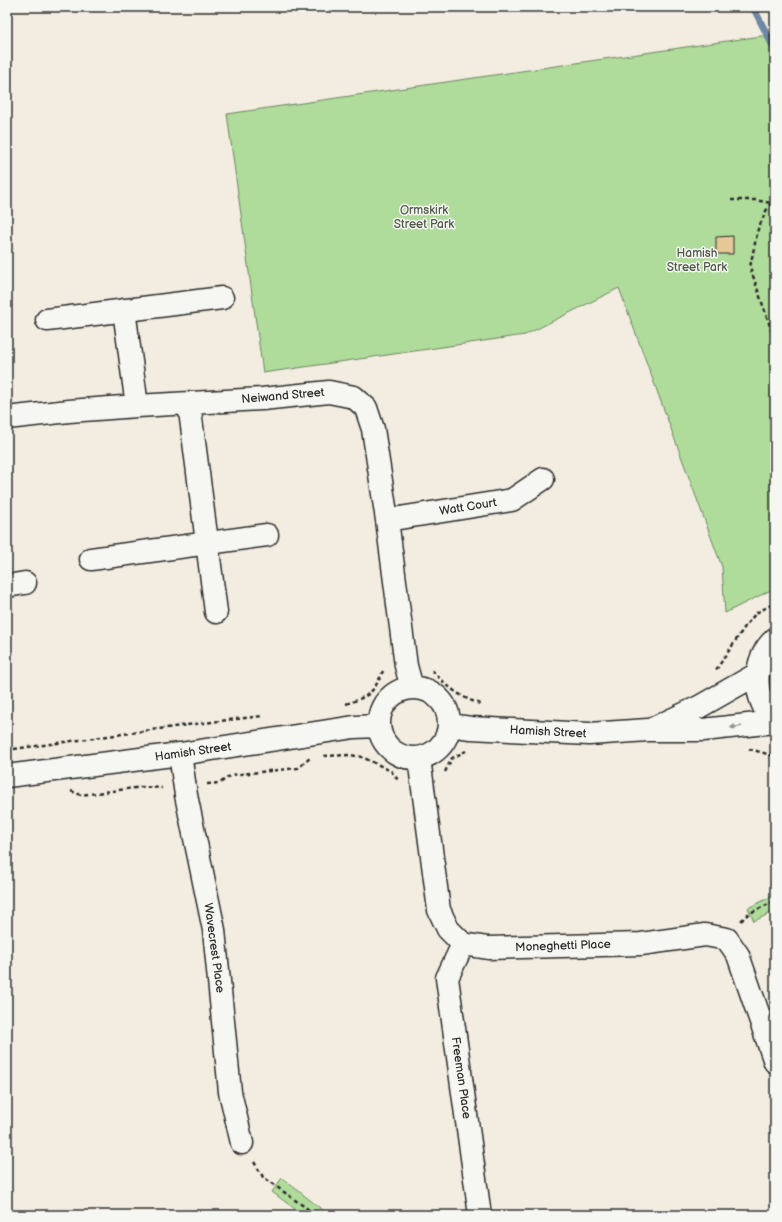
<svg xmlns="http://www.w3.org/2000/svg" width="782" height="1222" viewBox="0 0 782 1222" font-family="'Balsamiq Sans',sans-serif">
<rect width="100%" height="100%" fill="#f2ede0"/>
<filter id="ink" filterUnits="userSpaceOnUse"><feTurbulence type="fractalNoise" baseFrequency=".025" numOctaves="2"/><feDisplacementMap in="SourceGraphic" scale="8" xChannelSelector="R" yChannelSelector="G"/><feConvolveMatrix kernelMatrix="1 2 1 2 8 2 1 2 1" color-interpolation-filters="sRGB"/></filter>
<g filter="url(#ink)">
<path fill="#afdc9a" stroke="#6d8462" d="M775,34V588L725,613L722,567L619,288L525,335L263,373L227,114Z
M775,895V911L754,921L748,908Z
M282,1178L329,1215H303L272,1192Z"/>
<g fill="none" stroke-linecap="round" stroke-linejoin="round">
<path stroke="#6c89a3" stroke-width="7" d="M753,7L775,50"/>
</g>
<path fill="#e4c898" stroke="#2b2b2b" d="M733,236V254H716V237Z"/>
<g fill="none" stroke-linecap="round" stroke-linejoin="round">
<g stroke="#2b2b2b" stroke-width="25">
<path id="minor" d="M124,310L137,406
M47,320L222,298
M189,403L216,612
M7,418L69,411L137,406L262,399L329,392L354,397L366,408L373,429L387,520L406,666L412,688
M387,520L512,500L543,479
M91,559L267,535
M7,586L25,583
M775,639C756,656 753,685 764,707C766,713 771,718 775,722
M379 723a35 35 0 1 1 70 0a35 35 0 1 1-70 0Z
M449,725L471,728L589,734L648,730H703L775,722
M654,728L699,707L757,674
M180,754L186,795L214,930L230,1092L242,1143
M419,758L439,910L448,929L463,944L488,948L641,944L705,935L727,939L738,955L775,1062
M7,776L180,754L354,727L379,726
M463,944L447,978L480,1215"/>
</g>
<path stroke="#2b2b2b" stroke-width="2.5" stroke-dasharray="4 3" stroke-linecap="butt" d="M775,197L766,211L758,229L750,267L775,341
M731,200H755L771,203
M432,670C445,685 462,699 481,704
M716,670L746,625L756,613L775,603
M346,704C369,696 373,694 383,671
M749,749L775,756
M7,750L195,724L262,716
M324,756L350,755L362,757L391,771L398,780
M445,772L452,758L466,751
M207,784L220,783L231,775L298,768L310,758
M71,791L81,795L142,787L162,788
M741,921L748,914L775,901
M254,1162L263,1177L316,1215"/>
<use href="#minor" stroke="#f6f6f2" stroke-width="22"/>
</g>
<defs><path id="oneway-solid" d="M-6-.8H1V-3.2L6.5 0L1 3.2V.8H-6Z"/></defs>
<use fill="#90908e" href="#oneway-solid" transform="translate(736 727) rotate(173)"/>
</g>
<g text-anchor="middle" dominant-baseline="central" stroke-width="3" stroke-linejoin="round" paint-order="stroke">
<g font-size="12" fill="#4c5747" stroke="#f6f6f2">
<text x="424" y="210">Ormskirk<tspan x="424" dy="14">Street Park</tspan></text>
<text x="697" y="253">Hamish<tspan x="697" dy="14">Street Park</tspan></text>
</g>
<g font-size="12" fill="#2b2b2b" stroke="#f6f6f2">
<text transform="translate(283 396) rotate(-5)">Neiwand Street</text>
<text transform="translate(468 507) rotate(-9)">Watt Court</text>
<text transform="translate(548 732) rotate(3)">Hamish Street</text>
<text transform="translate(193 752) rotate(-8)">Hamish Street</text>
<text transform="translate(563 946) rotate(-2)">Moneghetti Place</text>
<text transform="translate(214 948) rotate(82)">Wavecrest Place</text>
<text transform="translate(461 1078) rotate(82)">Freeman Place</text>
</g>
</g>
<rect width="782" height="1222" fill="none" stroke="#f6f6f2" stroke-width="24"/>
<rect x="12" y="12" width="758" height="1198" fill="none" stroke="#2b2b2b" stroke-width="1.5" filter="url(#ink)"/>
</svg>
